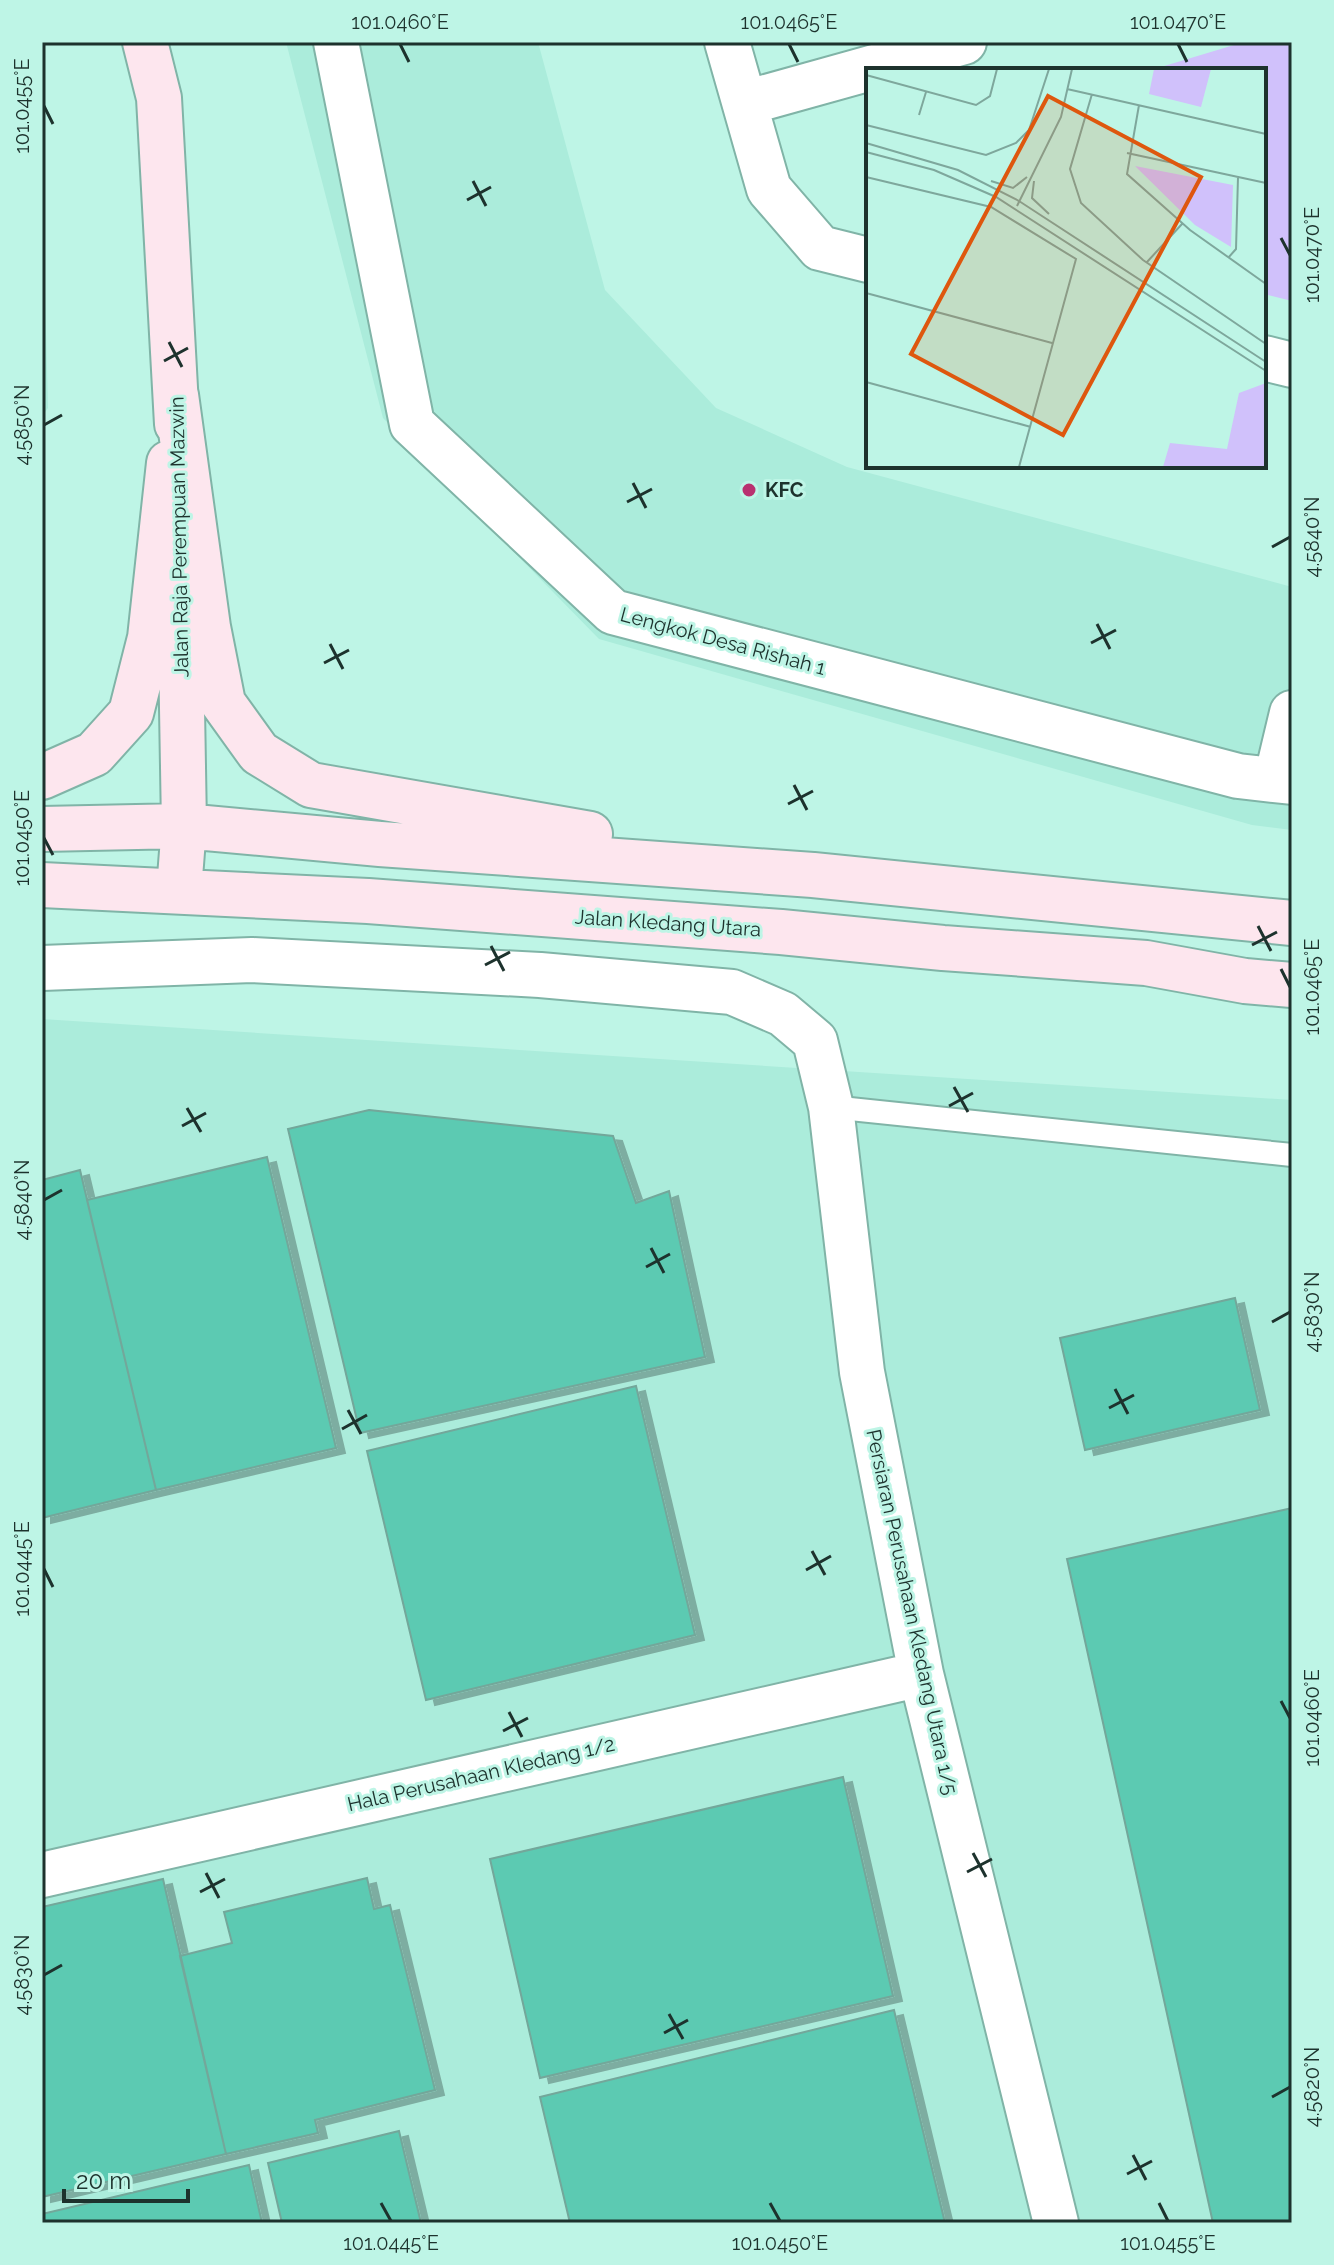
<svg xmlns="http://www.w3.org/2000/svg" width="1334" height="2265" viewBox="0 0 1334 2265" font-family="Raleway,sans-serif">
<defs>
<filter id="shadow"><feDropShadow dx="9" dy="5" stdDeviation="0" flood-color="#0004"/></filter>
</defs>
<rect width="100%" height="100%" fill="#bef5e6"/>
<path fill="#abecdb" d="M286,42H538L605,290L716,408L847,467L1292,587V830L1252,825L599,639L383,418Z
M42,176L48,408L42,416Z
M42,1019L1292,1100V2223H42Z"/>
<path fill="#d0c1fb" d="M1244,42H1292V301L1264,294V70H1151Z"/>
<path fill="#5bcab2" stroke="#73a79a" stroke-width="2" filter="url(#shadow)" d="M369,1110L613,1136L636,1203L669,1191L705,1357L360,1433L288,1129Z
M267,1157L336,1448L156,1490L87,1200Z
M80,1170L156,1490L42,1518V1180Z
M1235,1298L1260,1410L1085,1450L1060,1338Z
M636,1386L695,1635L426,1700L367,1451Z
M1292,1508V2223H1213L1067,1559Z
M843,1777L893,1996L540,2078L490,1859Z
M367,1878L374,1909L390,1905L435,2090L315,2120L318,2133L226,2154L180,1956L232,1943L224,1912Z
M163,1879L226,2154L42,2197V1907Z
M894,2010L945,2223H570L540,2097Z
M399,2131L421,2223H282L268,2163Z
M249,2165L262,2223H42V2214Z"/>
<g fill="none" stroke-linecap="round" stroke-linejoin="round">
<g stroke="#80b4a7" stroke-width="26">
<path id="service" d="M831,1107L1292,1155"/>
</g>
<g stroke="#80b4a7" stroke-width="48">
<path id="minor" d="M336,42L412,424L613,612L1238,776L1292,782
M727,42L769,189L820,248L868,260
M745,103L964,42
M1264,358L1292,365
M1276,780L1292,713
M42,968L252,960L540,975L732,992L783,1014L815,1041L831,1107L862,1372L921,1674L1056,2223
M42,1875L921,1674"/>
</g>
<g stroke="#80b4a7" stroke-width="48">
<path id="secondary" d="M145,42L159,98L177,424
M176,395L208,627L223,703L259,753L311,785L590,834
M42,777L94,754L131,713L150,638L169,463
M42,829L184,826L380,844L813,875L1292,923
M42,885L368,901L781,932L943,948L1146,963L1245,981L1292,985
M179,890L184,826L180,589"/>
</g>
<use href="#service" stroke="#fff" stroke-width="22"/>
<use href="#minor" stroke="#fff" stroke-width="44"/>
<use href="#secondary" stroke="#fde6ee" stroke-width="44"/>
</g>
<path fill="none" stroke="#1d322d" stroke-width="3" d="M400,44L409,62M789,44L798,62M1178,44L1187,62M44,106L53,124M473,181L486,206M467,200L491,187M1281,238L1290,255M169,342L182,367M164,361L188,348M44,425L62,415M633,483L646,508M627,502L652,489M1272,547L1290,537M1097,624L1110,649M1091,643L1116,630M330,644L343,669M324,663L349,650M794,785L807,810M788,804L813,791M44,838L53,855M1258,926L1271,951M1252,945L1277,932M491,946L504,971M485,965L510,952M1281,969L1290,987M954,1087L968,1112M949,1106L973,1093M187,1108L201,1132M182,1126L206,1113M44,1200L62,1190M651,1248L664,1273M646,1267L670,1254M1272,1322L1290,1312M1115,1389L1128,1414M1109,1408L1134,1395M348,1410L361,1434M342,1429L367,1415M812,1551L825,1575M44,1569L53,1587M806,1570L831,1556M1281,1701L1290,1718M509,1712L522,1737M503,1731L528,1718M973,1853L986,1877M967,1872L992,1859M206,1873L219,1898M200,1892L225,1879M44,1975L62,1965M669,2014L683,2039M664,2033L688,2020M1272,2097L1290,2087M1133,2155L1146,2180M1127,2174L1152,2161M381,2203L391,2221M770,2203L780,2221M1159,2203L1168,2221"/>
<circle fill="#b93170" stroke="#bef5e6" stroke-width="3" cx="749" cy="490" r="8"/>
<g text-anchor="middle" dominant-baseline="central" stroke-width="6" stroke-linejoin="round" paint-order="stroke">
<g font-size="20" font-weight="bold" fill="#1d322d" stroke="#bef5e6" text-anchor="start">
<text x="765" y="490">KFC</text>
</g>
<g font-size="20" fill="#1d322d" stroke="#bef5e6">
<text transform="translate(179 537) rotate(-91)">Jalan Raja Perempuan Mazwin</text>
<text transform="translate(723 641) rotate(15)">Lengkok Desa Rishah 1</text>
<text transform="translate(668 923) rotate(4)">Jalan Kledang Utara</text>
<text transform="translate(912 1612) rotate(78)">Persiaran Perusahaan Kledang Utara 1/5</text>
<text transform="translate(481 1774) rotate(-13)">Hala Perusahaan Kledang 1/2</text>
</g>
</g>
<g transform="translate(866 68)">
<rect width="400" height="400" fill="#bef5e6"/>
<path d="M288,1H345L335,39L283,26ZM269,98L367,117L365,179L329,157ZM400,315V399H297L304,375L361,381L373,325Z" fill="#d0c1fb"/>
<path fill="none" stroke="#7ea79c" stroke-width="2" d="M0,7L110,37L124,28L131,1M201,21L400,66M226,26L204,101L215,135L277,192L400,276M273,37L261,106L324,162L400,216M53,47L60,24M0,57L120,87L150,75L163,62L183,1M0,75L92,102L153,133L400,294M0,84L68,102L130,129L400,303M261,85L400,115M0,109L125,139L210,191L153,399M125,113L147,120L161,109M168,113L166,130L183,146M151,138L195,49L206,1M362,190L370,181L372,109M281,194L316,156M0,225L186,275M0,314L165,359"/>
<path fill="#de570e" fill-opacity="0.15" stroke="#de570e" stroke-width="4" d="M182,28L335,109L197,367L45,286Z"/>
<rect width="400" height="400" fill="none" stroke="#1d322d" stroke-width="4"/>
</g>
<rect width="1334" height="2265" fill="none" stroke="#bef5e6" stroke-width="88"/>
<path d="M64 2189v12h124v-12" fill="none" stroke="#1d322d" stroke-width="4"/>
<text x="76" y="2189" font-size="24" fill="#1d322d" stroke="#bef5e6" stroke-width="6" paint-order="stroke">20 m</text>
<rect x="44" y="44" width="1246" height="2177" fill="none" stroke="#1d322d" stroke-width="3"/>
<g font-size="20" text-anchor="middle" fill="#1d322d">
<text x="400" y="29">101.0460°E</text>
<text x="789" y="29">101.0465°E</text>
<text x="1178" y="29">101.0470°E</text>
<text transform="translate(22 106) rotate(-90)" y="7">101.0455°E</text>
<text transform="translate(1312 255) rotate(-90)" y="7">101.0470°E</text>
<text transform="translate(22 425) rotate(-90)" y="7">4.5850°N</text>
<text transform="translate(1312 537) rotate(-90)" y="7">4.5840°N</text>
<text transform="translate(22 838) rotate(-90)" y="7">101.0450°E</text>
<text transform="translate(1312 987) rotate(-90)" y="7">101.0465°E</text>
<text transform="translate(22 1200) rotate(-90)" y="7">4.5840°N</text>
<text transform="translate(1312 1312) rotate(-90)" y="7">4.5830°N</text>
<text transform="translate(22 1569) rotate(-90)" y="7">101.0445°E</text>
<text transform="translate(1312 1718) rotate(-90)" y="7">101.0460°E</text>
<text transform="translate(22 1975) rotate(-90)" y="7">4.5830°N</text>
<text transform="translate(1312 2087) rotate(-90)" y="7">4.5820°N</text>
<text x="391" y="2250">101.0445°E</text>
<text x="780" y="2250">101.0450°E</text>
<text x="1168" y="2250">101.0455°E</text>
</g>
</svg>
